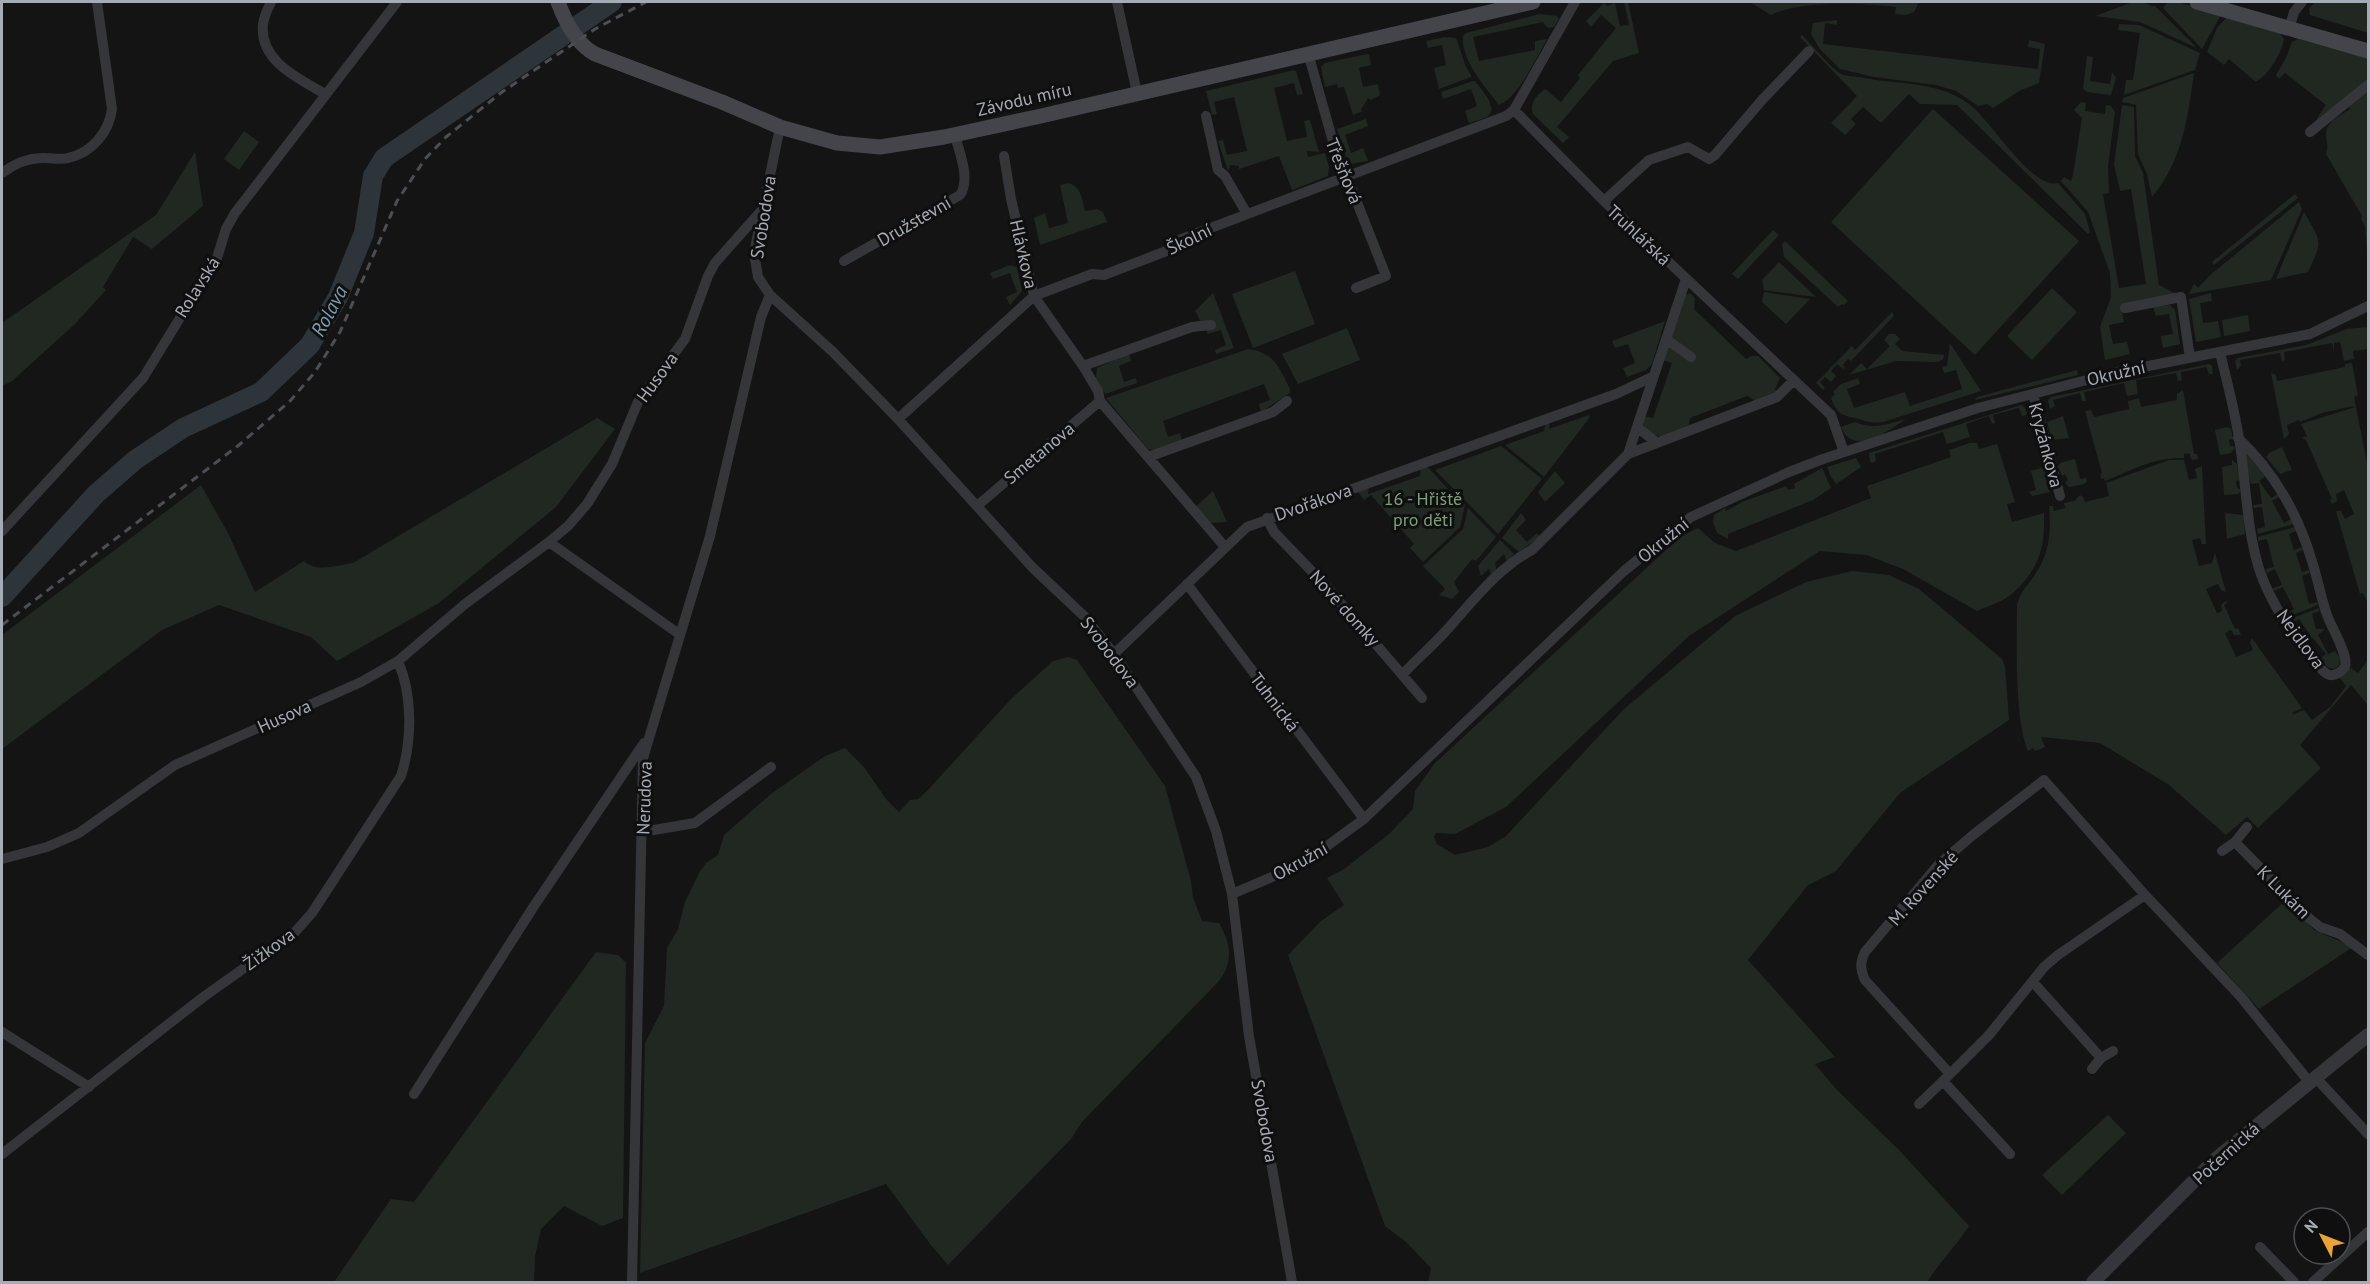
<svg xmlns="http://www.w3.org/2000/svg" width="2370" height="1284" viewBox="0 0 2370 1284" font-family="'PT Sans',sans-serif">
<rect width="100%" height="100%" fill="#141415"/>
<path fill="#202821" d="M1624,2H1631H1628L1639,53L1613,61L1557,127L1569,137L1563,143L1533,114C1529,103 1537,95 1545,89L1561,102L1580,78L1578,75L1616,28L1601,15L1591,27L1586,21L1604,3L1607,6L1615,3L1620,26L1629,25Z
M1750,2H1919L1914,12L1906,15L1895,14L1896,7C1862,3 1801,0 1771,15Z
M2133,2H2142L2152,6H2155L2197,48L2140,22L2095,16Z
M2178,2L2221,15L2202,49L2163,8L2167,3Z
M2316,2H2362L2368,4V33L2310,15L2309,8Z
M1540,14L1557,16L1559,19L1554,27C1548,29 1546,27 1543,22L1473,37L1479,61L1535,50V41L1547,39C1537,57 1518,98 1499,105C1485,87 1461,60 1463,36L1466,33Z
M2228,16L2280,33L2284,39C2281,55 2269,74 2256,82L2229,59L2224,65L2207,52L2217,28Z
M1837,20V25L1825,23L1823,44L2038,69L2040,49L2028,47L2029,40L2045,44L2039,83L2021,90L1993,108L1987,104L1978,106L1956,91L1936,85L1874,77L1840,69L1819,48L1811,34L1813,23Z
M2119,24L2139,25L2200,53L2195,70L2124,95L2126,80H2133L2140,33L2118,30Z
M1802,35C1810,43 1833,70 1841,74C1845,76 1854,76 1859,77C1896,85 1937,80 1969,104C1990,119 2032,190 2058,183L2085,214L2090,232L2088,234L1957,105L1920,104L1909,94L1881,123L1863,107L1851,119L1856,124L1845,135L1831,123L1857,96L1800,37Z
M1445,37L1456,38L1466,67L1471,75V77L1439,89L1434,68L1446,65L1442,45L1428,48L1426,41Z
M2298,39L2368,58V81L2319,120L2317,118L2326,105L2285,73L2279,79L2276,75L2286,58L2292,42Z
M1367,54L1369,55L1371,65L1359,68L1363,87L1378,84L1380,95L1371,100L1368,98L1361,110L1363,111L1353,115L1344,87L1338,88L1337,84L1325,87L1321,67L1325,63Z
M2087,56L2093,57L2090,81L2110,84L2112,72L2116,78L2111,95L2087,92L2083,89Z
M1294,70L1296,71L1303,94L1297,95L1294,83L1274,88L1287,141L1307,137L1304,121L1310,120L1319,152L1307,151L1308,157L1325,153L1329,167L1328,176L1292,190L1279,156L1239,169V166L1230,165L1228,171L1218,141L1223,140L1227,155L1247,151L1234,97L1214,102L1217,114L1212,115L1206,91Z
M2194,73C2188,117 2182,162 2152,197L2147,174L2138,154L2136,105L2122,102L2123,98Z
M1473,81H1475C1480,88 1499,107 1488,116C1484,119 1475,121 1469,123L1465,111L1477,106L1471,89L1443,99L1441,92Z
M2368,89V253H2367L2365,227L2361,218L2362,216L2326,154C2329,146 2326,141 2326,134C2326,122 2341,115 2350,109L2348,105Z
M2081,102L2086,103L2085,111L2105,114L2106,105L2111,106L2115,112L2108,166L2109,193L2103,194L2119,288L2146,284L2131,189L2120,191L2114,165L2122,105L2134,107L2135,156L2143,173L2159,285L2176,294L2121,306L2124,322L2109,325L2113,344L2127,342L2130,354L2105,360L2100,327L2111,297L2110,273L2088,212L2061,181L2064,177L2071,181L2073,175L2082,118L2074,110Z
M1933,109L2079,241L1975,355L1831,222Z
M1366,119L1368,126L1345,135L1351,153L1363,148L1368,161L1351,164L1347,160L1337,129Z
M244,131L259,142L239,170L224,159Z
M195,152L203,206L152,249L133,237L103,287L106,290L75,324L12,381L2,386V323L156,215Z
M1068,183C1082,187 1082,199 1085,211L1097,209L1103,212L1107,222L1040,245L1034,218L1045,213L1049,228L1068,223L1060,185Z
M2295,194L2298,198L2214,265L2212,262Z
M2299,202L2302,209L2271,280L2189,294L2194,284L2198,288L2209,276Z
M2304,212C2322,244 2323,239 2308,272L2276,279Z
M1773,230L1779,235L1738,279L1732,274Z
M1785,241L1848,301L1844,305L1842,304L1838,307L1784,257L1782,244Z
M1779,262L1816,297L1764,290L1762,280Z
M1010,265L1017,267L1022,291L1010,305L1006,297L1017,292L1010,273L993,279L990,273Z
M1295,271L1315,324L1253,348L1232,294Z
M2052,288L2077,312L2032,360L2007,336Z
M1764,292L1810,299L1786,324L1762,302Z
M1213,293L1234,348L1216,354L1215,350L1226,345L1221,330L1208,334L1195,311Z
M1690,293L1695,298L1694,309L1746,359L1751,356H1758L1780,378L1775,389L1777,392L1758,402L1747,396L1690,418L1689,425C1674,432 1660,444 1646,429C1642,424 1642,422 1644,416L1653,418L1672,363L1663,360L1685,295Z
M2211,293L2212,301L2200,303L2203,323L2218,321L2221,337L2196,342L2189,299Z
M2170,305L2175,310L2180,344L2163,348L2161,336L2173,334L2169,314L2156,316L2153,306Z
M1892,312L1894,316L1851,361L1848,359L1843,365L1845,367L1843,369L1837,364L1831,371L1836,376L1831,382L1825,377L1820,382L1825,388L1823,390L1816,383L1852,346L1855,350Z
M2248,315L2250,331L2224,336L2222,320Z
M1665,321L1652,364L1646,370L1627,377L1623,368L1635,363L1628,344L1615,348L1612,341Z
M2368,327V349L2353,351L2354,359L2344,361L2340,342L2334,343V351L2332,343L2284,352L2285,360L2282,361L2280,353L2240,360L2241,366L2237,370L2235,361L2238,358L2306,345L2347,329Z
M1347,328L1360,360L1298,384L1282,354Z
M1889,334H1895L1900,339L1895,344L1903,351L1944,355L1943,359L1938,362L1896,361L1849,375L1861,363L1867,369L1890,346L1884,340Z
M1950,343L1981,391L1883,422C1869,424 1867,421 1855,418C1840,415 1837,413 1831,398L1835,394L1833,392L1841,384L1858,378L1860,384L1847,389L1854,408L1905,392L1910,406L1962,389L1956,370L1944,373L1942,367L1947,366Z
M1248,349C1275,353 1278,366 1290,389V393L1261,412L1259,404L1270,400L1264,384L1163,421L1168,437L1180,433L1182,441L1153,450L1148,449L1106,398Z
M1129,353L1131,361L1119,366L1124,382L1136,378L1137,383L1105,394L1096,379L1097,368Z
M2352,363L2358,395L2354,397L2368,468V603L2363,593L2360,594L2336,511H2341L2345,519L2354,514L2344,490L2336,494L2337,501L2332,504L2330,500L2332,499L2306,440L2302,438L2307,436L2301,424L2355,407L2353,406L2322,413L2300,422L2299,420L2287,425L2289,434L2284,439L2271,373L2276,375L2277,381L2345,367V364Z
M2209,364L2212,366L2213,374H2209L2206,367L2181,372L2182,380L2178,381L2176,373L2136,380L2138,394L2127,396L2124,383L2084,392L2086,401H2082L2080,393L2053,400L2055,406L2050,409L2048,400L2051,397Z
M2077,370L2078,375L1975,400L1977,397Z
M2183,390L2194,454H2197L2198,459L2192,460L2189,453L2184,454V458C2153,457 2133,470 2105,481L2104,478L2101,479L2100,474L2102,473L2085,411L2091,410L2094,417L2129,409L2128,401L2139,398L2141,407L2177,400V394Z
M2021,405L2025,407L2027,415L2022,416L2019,408L1993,415L1995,423L1992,424L1989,416L1966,424L1970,437L1947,444L1943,432L1875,454L1876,461L1872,463L1870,461L1869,453Z
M1589,415L1590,417L1544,477L1505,445L1544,431L1546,420L1550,419L1549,429Z
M2063,416L2069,438L2052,440L2047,422Z
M597,418L615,429L556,507L439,603L337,661L311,637L219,605L162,630L2,749V635L201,485L228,533L255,592L304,561C316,573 338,565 353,563Z
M1906,419C1888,431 1853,457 1841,427L1855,422C1873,430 1888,424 1906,419Z
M2228,427L2231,429L2233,439L2229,440L2230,446H2234L2235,448L2231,453L2220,455L2215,430Z
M1970,443H1977L1979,449L1997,444L2015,502L2007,504L2012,522L2044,513C2045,547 2040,568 2014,592C2005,601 1988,606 1977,611L1903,569L1866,555L1820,551L1689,636L1506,807L1455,834L1436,833L1434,837L1437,844L1455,855L1488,847L1506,836L1624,709L1735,616L1806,582L1852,571L1889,575L1919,589L2002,659L2005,666L2009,720L1900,793L1836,871L1808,885L1748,960L1835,1057L1815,1064L1836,1089L1899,1150L1969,1226C1956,1246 1940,1262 1927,1282H1428L1431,1268L1406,1242L1385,1226L1288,955L1321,921L1344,905L1327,878L1344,869L1389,834L1413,809L1415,791L1434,764L1680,537L1698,528L1715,543L1736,551L1871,498L1867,486L1951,457L1949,450Z
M1501,446L1542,479L1498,534L1435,470Z
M2282,447L2292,470L2280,474L2266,457L2269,453Z
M2247,454L2266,476L2259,481L2271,498L2278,494L2279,497L2272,501L2284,523L2291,519L2294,524L2258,534L2257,529L2265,527L2262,507L2254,508L2253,505L2262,504L2259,483L2251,484L2244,459Z
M1856,458L1861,467L1836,484L1831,477L1827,467Z
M2075,459L2080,479L2086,478L2087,481L2084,484L2069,487L2065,483L2068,480L2065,474L2062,476L2058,466L2060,463Z
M2169,460H2184L2189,480L2197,478L2195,469L2202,466L2206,544H2202L2200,538L2192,540L2199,566L2212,563L2215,553L2226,592L2221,590L2218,584L2206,589L2217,613L2222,611L2221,605L2226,601L2227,603L2224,605L2235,629L2238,628L2241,635H2234L2231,630L2225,633L2236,657L2253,650L2250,642L2252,638L2302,708L2292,713L2293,714L2304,710L2312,720L2330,707L2346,686L2340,678L2351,668L2358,673L2368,660V705L2351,685L2300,745L2321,768L2258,828L2247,817L2226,835L2169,785L2100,743L2041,737L2045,747L2035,751L2033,748L2028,751C2014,718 2017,643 2017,605C2020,592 2027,586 2034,576C2050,553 2051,533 2049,506H2053L2054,511L2065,508L2064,503L2074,501L2080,495L2083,497L2085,502L2109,496L2106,483Z
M2232,460L2237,464L2240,480L2236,481L2237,488L2241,490L2238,494L2224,495L2222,467L2232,465Z
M1425,464L1448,489L1441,496L1443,499L1451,491L1465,505L1460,527L1423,562L1410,548L1414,544L1371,495L1364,500L1358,492L1369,485L1368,494L1420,476L1421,467Z
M2045,467L2047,468L2050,479H2046L2047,486H2051L2050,492L2032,496L2029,492L2036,490L2031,471Z
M1822,468L1831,488L1813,500L1728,534V539L1717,533L1713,522L1714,515L1725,508L1726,511L1742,502L1786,486L1788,490L1795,488L1794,484Z
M1555,471L1565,483L1545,502L1538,492Z
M1213,491L1227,522L1210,523L1194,508Z
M1468,508L1496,537L1476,561L1472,559L1454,582L1459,592L1452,599L1439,595L1445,589L1423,566L1463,529Z
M1521,513L1526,520L1516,530L1527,542L1537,533L1540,537L1519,552L1502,538Z
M2225,513L2244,515L2245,534L2227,539Z
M2295,527L2296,531L2289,534L2294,550L2302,547L2303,550L2296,553L2302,572L2309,570L2310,573L2302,576L2309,604L2317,602L2318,605L2288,617L2286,614L2294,609L2283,587L2274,591L2273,588L2282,585L2275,569L2267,573L2266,569L2274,567L2267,539L2258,541V537Z
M1500,540L1514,554L1507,561L1504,554L1495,563L1497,573L1492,578L1489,569L1481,576L1478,566Z
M2319,608V611L2312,614L2316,629H2325L2318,635L2328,654L2335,651L2340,658L2339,665L2334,669L2327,667L2320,659L2326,654L2313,638L2306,643L2305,641L2311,636L2299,619L2292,624L2290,619Z
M1068,657L1077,660L1165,786L1191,881L1193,897L1202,921L1219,923C1231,944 1234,961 1219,981L1082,1122L1071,1139L948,1265L930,1244L886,1184L640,1273L645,1043L664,1006L667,948L678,929L685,902L699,873L706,863L718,855L724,835L771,794L825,756L845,748L864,767L886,799L899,812L910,800L918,799L926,792L1011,699L1053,661Z
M2286,900L2314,930L2353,947L2259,1009L2217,963Z
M596,952L618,955L626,963L623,1218L602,1226L564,1206L541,1229L535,1256L534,1282H334L391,1199L414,1202Z
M2108,1115L2126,1133L2062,1195L2042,1175Z"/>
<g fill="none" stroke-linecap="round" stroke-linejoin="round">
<path stroke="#2d353b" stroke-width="20" d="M2,597L96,494L135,460L183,428L261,392L310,345L338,297L364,233L373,176L384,158L612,2"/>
<path stroke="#35363a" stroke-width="10" d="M271,2C268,8 264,17 263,24C259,61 298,78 325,94
M1117,2L1137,93
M1575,2L1514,110L1604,201L1831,415L1844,452
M2289,29L2294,12L2302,2
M1308,53L1343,177L1351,187L1386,276L1356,288
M1206,116L1218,170L1225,176L1247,214
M780,127L754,253L758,277L770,295L833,352L898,419L1032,567L1085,617L1114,654L1196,777L1216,831L1232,894L1249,1036L1292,1282
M2310,132L2368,85
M1004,156L1011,199L1034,296L1083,366L1098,391L1100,401L1225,547
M2,173C14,164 30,157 45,158C52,158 61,160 68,158C92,153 109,132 112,109L97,2
M1604,201L1649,160L1688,147L1709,159L1715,155L1762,100L1809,51
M844,261L960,195C971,179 959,152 955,135
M2125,308L2181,297L2190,358
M1666,339L1691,357
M2220,353C2228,385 2237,419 2241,452C2247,495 2248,552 2268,591C2280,616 2296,640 2313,660C2324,673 2331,683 2345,667C2349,654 2330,626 2326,612C2320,594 2317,576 2311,558C2297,512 2273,471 2238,438
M1083,366L1192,327L1211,325
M2033,394L2060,496
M898,419L1034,296L1092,274L1104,275L1169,250L1179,240L1506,116L1514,110
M1637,427L1657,443
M1628,454L1777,397L1794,380
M1148,457L1273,412L1287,401
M977,506L1100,401
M1267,518L1274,532L1326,586L1422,698
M2,531L143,378L217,258L226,229L235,213L397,2
M549,542L679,634
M1187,584L1364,819
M1114,654L1247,527L1616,394L1652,377
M1403,674C1416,660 1430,648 1443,634C1470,605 1496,569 1532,550L1628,454L1686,279
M642,832L695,823L771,767
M2235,842L2309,918L2320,927L2340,934L2368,955
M2222,851L2235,842L2247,827
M2,859L47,847L79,833L175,765L361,682L398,661L465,604L549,542L568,526L587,504L612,464L638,402L685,339L708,276L715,263L761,211
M1232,894L1279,874L1320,851L1364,819L1624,571L1691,517L1789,472L1823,459L1978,408L2118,372L2310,334L2368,306
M2145,895L2058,955L2044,967L1989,1035L1950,1074L1865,980C1860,969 1860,962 1865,952L1939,864L1973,835L2044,780L2145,895L2241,997L2310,1083
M2033,982L2101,1058
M2,1032L89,1087
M2092,1069L2101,1058L2113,1051
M1950,1074L1943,1081L2010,1154
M2316,1078L2368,1134
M414,1094L534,906L644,743
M1919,1104L1943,1081
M2,1154L202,998L295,932L312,913L401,776C412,741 413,696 398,661
M2260,1247L2294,1282
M632,1282L643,758L710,536L761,317L770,295
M2313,1282L2368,1232"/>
<path stroke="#35363a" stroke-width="14" d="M2093,1282L2217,1158L2368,1035"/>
<path stroke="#43454a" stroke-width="15" d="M558,2C565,21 576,44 595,54L722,102L780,127L837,143L880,147L944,137L1041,116L1533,2
M2197,2L2368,51"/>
<path stroke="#4c4e53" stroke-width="3" stroke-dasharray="8 6" stroke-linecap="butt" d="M2,625L239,445L290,401L315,372L340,332L397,201L425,159L446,137L502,92L595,29L646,2"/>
</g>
<g text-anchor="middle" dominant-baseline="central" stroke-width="6" stroke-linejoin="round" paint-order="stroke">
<g font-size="18" fill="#a6acb5" stroke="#0f0f10">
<text transform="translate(1024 99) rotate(-13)">Závodu míru</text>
<text transform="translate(1344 171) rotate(68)">Třešňová</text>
<text transform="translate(763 217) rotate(-81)">Svobodova</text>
<text transform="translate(914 221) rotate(-30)">Družstevní</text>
<text transform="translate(1639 235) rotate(43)">Truhlářská</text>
<text transform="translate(1189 239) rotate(-26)">Školní</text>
<text transform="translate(1024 254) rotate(77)">Hlávkova</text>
<text transform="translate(197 287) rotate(-58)">Rolavská</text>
<text transform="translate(2116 373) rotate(-13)">Okružní</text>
<text transform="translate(657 377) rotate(-54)">Husova</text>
<text transform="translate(2046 445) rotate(75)">Kryzánkova</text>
<text transform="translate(1039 453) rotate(-40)">Smetanova</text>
<text transform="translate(1313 502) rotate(-19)">Dvořákova</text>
<text transform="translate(1663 540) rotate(-39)">Okružní</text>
<text transform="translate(1345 608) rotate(48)">Nové domky</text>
<text transform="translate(2301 639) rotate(54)">Nejdlova</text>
<text transform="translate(1110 652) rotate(53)">Svobodova</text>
<text transform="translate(1275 702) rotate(53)">Tuhnická</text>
<text transform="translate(284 716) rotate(-24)">Husova</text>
<text transform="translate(644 798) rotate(-88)">Nerudova</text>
<text transform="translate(1300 861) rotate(-29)">Okružní</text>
<text transform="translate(1923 888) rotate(-48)">M. Rovenské</text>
<text transform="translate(2284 892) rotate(45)">K Lukám</text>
<text transform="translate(269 949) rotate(-36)">Žižkova</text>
<text transform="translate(1265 1121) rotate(80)">Svobodova</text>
<text transform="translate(2226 1153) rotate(-42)">Počernická</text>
</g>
<g font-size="18" fill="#7e9f7e" stroke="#0f0f10">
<text x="1423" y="498">16 - Hřiště<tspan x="1423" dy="21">pro děti</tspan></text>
</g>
<g font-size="20" font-style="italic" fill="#7e9baf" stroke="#0f0f10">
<text transform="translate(329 311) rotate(-62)">Rolava</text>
</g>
</g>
<rect width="2370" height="1284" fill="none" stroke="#a6acb5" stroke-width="6"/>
<g transform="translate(2322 1236) rotate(312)"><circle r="28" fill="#0f0f10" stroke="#4b4e52" stroke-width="1.5"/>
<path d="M0-4.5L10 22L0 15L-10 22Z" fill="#e9a238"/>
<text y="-9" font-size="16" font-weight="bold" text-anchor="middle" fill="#a6acb5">N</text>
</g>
</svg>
